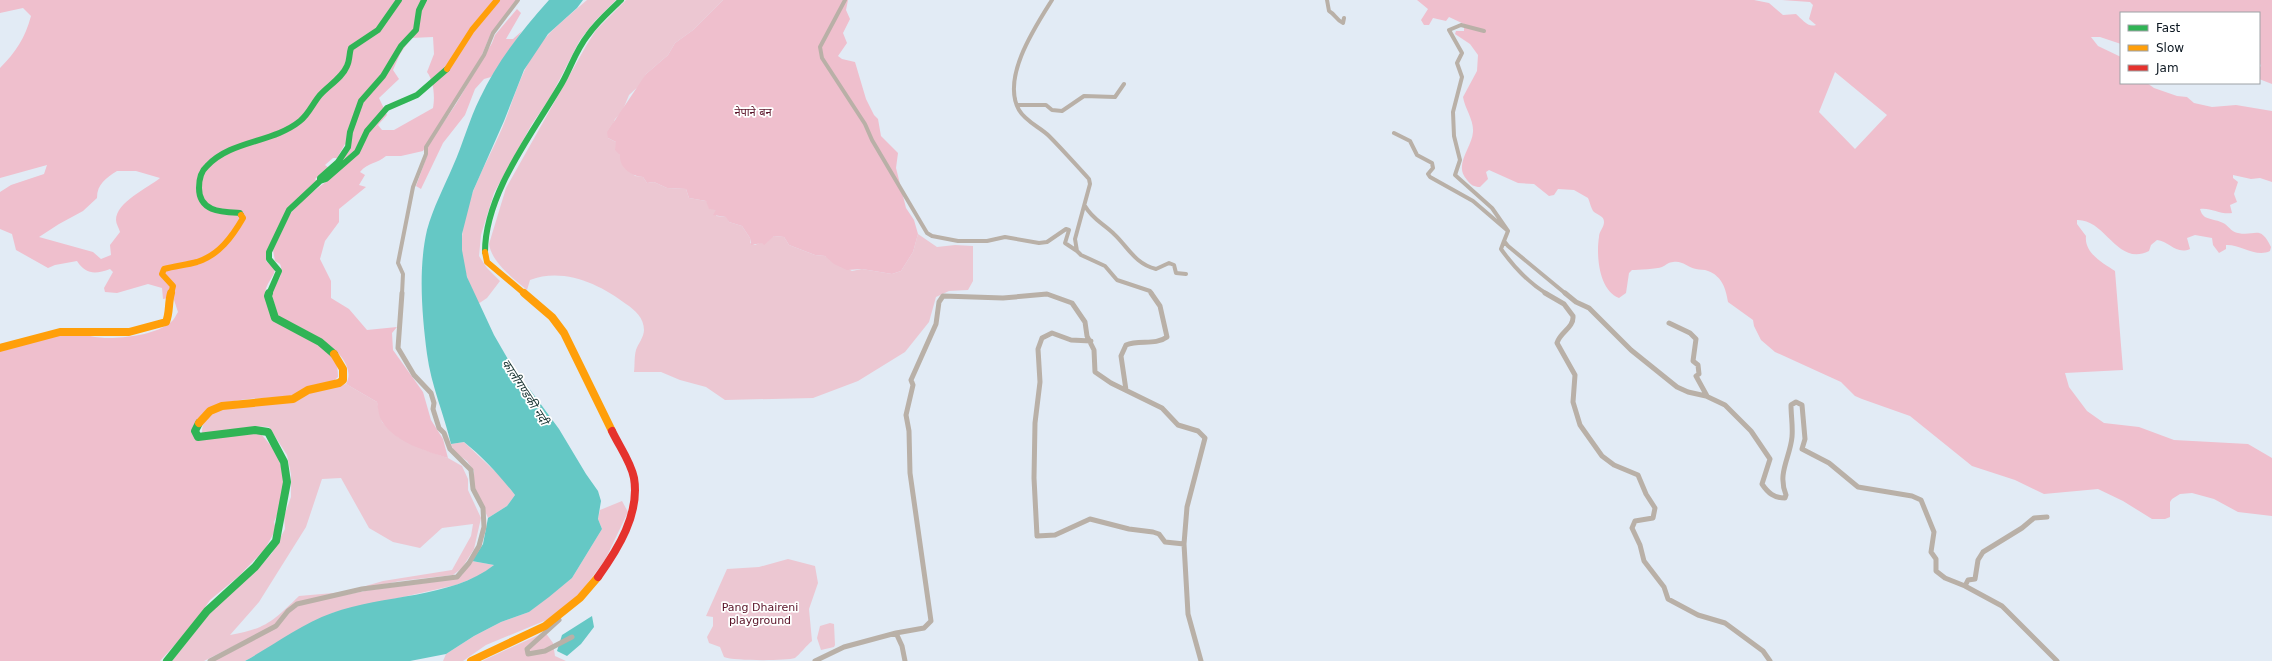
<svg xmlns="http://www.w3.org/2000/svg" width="2272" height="661" viewBox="0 0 2272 661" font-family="'DejaVu Sans','Noto Sans Devanagari',sans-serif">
<rect width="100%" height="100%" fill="#e2ebf5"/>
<path fill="#ecc7d2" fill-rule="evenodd" d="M587,0H616L595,21L580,40L550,98L532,124L494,193L481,235L479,256L487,268L500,281L487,298L478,304C471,287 462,269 462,249C460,202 489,162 505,121C515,95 522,69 539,46C552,28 570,15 587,0Z
M626,0H723L693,30L675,43L668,55L646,74L641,84L629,95L622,112L615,119L608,138L616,142L620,155L635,176L643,177L647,183L654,182L667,188L686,189L689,198L706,201L717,210L716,216L727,217L729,222L742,226L750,238V243L755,245L774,236L784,237L789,245L815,255L825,256L852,271L862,269L892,274L901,271L913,252L918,234L937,247L955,245L973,246V281L968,290L949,291L936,297L929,322L905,352L858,381L813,398L725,400L706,387L680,380L661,372H634C635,365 634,357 636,350C638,344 644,337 644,330C644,318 635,310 626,304C600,284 563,267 530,280L527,290C513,278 492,263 489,244L506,188L586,46L596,30Z
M346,384L377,402L382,422L398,437L425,450L448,458L462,466L468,479V490L481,518L474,549L462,568L453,575L400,581L310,599C294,604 284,611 275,625L204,661H172L217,604L256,571L272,553L285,529L284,516L291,497V474L287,455L269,427C246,424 225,434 202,433C202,393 272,409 297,401C302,399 305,394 310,392C320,387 335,387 346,384ZM341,478L369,528L393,542L420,548L442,528L473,524L471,536L452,570L383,581L345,592L299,596C273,621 266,629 230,635L259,602L306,527L322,479Z
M464,442L501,477L515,495L507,506L488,518L474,487V471L467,461L454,452L451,444Z
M622,501L628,512L605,560L575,600L549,619L486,645L463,661H443L446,654L474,636L501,622L529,612L572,578L602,529L598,519L600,510Z
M788,559L815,566L818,583L809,609L812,641C807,645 799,655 795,658C786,661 733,661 724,657L720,647L709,643L707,637L713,626V617L706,616L727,569L759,567Z
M472,561L494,565L481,575L456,585L332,613L245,661H213L235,650L286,617L293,608L309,602L370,590L456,579L462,575Z
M830,623L834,624L835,645L834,647L821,650L817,638L820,626Z
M545,632L553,643L555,656L566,661H482Z"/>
<path fill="#efbfcd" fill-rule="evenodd" d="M0,0H517L489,38L481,57L423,151L401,156H386C377,164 368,162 360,172L365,175L359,185L366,187L339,209V222L325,241L320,259L331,281V298L349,309L367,330L397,327L392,333L393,350L423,392L431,420L443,439L448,458C426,451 397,443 383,423C379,418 378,408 377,402L346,384C362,354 299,326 278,317L271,292C276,282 285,276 280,264L275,261L273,250L290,214L302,200L327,181L333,169L345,156L351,145L345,144L337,158H333L325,165L329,168L315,179L317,181L287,210L266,255V261L275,269C274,276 270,279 267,286C262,295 270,310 273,320C290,329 319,342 332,356C337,362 338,369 338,377C330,386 322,383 311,386C304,389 298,394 290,396C262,400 210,394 196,424C193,430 192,435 197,440L260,433C286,460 291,488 274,522L276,529L265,549L239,576L210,600L192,626L160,661H0V351C8,347 57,334 67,334C82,333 98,339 113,338C130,337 157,334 171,322C174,320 176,315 178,312L173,297L163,299L162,288L148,284L117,293L105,292L104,288L113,272L110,269C96,274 86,275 77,261L55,265L48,268L16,250L12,234L0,229V192L11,185L44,174L47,165L0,178V68C16,52 25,38 31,16L23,8L0,13ZM433,37L434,54L427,72C434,81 435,97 433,108L394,130H382L378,125L387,115L379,98L399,79L393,70L400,54L411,38ZM117,171H136L160,178C148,188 116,202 116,220C116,224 119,228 120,232L110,245L111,255L101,259L93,252L39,237L59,224L83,211L97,198C97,184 106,178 117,171Z
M723,0H848L846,10L850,19L843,33L847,43L838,56L842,59L855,62L866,99L874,115L878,119L881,136L898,153L896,168L906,208L914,220L918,234L913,252L901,271L892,274L862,269L847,270L834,264L825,256L815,255L789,245L784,237L774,236L764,245L762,243L751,245L750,238L742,226L729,222L726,217L713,215L716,210L709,209L706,201L689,198L686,189L667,188L654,182L647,183L643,177C632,176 619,168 620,155L615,150L616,142L608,138L607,132L646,74L668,55L675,43L693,30Z
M1417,0H1754L1769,3L1783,15L1796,14C1802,19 1808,28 1816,25L1809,19L1813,5L1810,2L1782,0H2272V84L2259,79V68L2261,66L2259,61V13H2121V44L2100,37H2091L2098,46L2121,57V83H2147L2154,88L2177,96L2187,97L2194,103L2212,107L2236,105L2272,111V182L2260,178L2251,179L2233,175V178L2238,182L2234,194L2237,202L2230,205L2232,213C2221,215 2210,207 2200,209C2201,212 2202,215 2205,217C2211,220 2219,220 2225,224C2230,228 2232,232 2238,233C2255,237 2260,224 2271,247L2270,251C2256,258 2240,244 2226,245V249L2219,253L2213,245L2212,238L2195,235L2187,238L2190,249C2176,255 2169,241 2157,240L2151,245L2149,251C2117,267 2106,219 2077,220V224L2086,236C2084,253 2103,263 2115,271L2123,370L2065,373L2069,387L2087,411L2104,423L2139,427L2174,440L2248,444L2272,458V516L2238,512L2214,499L2192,493L2180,494L2172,499L2170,502V517L2165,519H2152L2123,501L2098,489L2044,494L2015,480L1972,466L1910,416L1862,399L1855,396L1841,382L1775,352L1761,340L1754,326L1753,320L1728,302C1726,289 1722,276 1708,271C1704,269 1700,270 1696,269C1687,267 1682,260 1673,262C1669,262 1666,265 1662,267C1657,269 1638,270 1632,270L1629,273L1626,293L1619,298C1599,290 1596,256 1599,237C1599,231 1604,228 1604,222C1604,216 1598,215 1594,212C1591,209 1590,202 1588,198L1574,190L1558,189L1554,195L1549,196L1534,184L1518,183L1489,170L1486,172L1488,179L1480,187C1474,187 1471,185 1467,180C1453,165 1472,148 1473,132C1474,120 1465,109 1463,97L1477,71L1478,55L1470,44L1455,34L1456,31H1464V24L1449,17L1446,21L1433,18L1429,25H1424L1421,20L1428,9ZM1835,72L1887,115L1855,149L1819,112Z
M517,9L521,13L506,39H513L522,31L491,77L484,79L475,89L465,115L443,143L421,189L416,186L428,153L427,147L456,104L492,43L495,35Z"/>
<path fill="#65c8c5" d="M549,0H583L577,8L548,34L524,70L504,121L473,191L462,234V250L467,277L494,335L509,361L559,429L586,474L598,491L601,501L598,519L602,529L572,578L549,597L529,612L501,622L474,636L446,654L410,661H245C274,645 301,624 332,613C383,594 451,599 494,565L472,561L483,544L488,518L507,506L515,495C500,476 483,457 464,442L451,444C444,414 431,385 427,354C422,315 418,269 427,230C433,208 444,187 453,166C463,144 469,120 480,98C497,62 522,30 549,0Z
M592,616L594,627L581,644L567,656L557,651L562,635Z"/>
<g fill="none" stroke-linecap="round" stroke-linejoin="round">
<path stroke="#b9b0a7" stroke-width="4" d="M845,0L820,47L822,58L865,124L872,140L927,233L932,236L958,241H987L1005,237L1039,243L1047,242L1066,229L1069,230L1065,243L1077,251
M1052,0C1035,27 1001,78 1019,110C1026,122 1040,127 1049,136C1063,150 1076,165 1089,179L1090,184L1075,239L1077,251L1081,255L1105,266L1117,280L1150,291L1152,294
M1327,0L1329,11C1335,14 1336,20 1343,23L1344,18
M1017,105H1046L1052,110L1062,111L1084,96L1115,97L1124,84
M1394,133L1410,141L1417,155L1432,163L1433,168L1428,174L1430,177L1473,201L1508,231L1492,208L1455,175L1460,160L1454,136L1453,112L1462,77L1457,63L1462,53L1449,30L1461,25L1484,31
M1085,206C1092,219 1104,224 1114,234C1128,247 1135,264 1156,269L1169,263L1174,265L1176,273L1186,274
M1508,231L1504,241L1508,246L1566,294
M1504,241L1501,249C1513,266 1529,283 1547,294
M402,294L403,274L398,263L413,187L426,154V147L484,55L493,33L518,0
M1046,294H1047"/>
<path stroke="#b9b0a7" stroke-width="5" d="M1545,293L1564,304L1573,316C1574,328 1560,332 1557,343L1575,375L1573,402L1580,425L1602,456L1614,465L1638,475L1646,494L1655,508L1653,518L1635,521L1632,528L1640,545L1644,561L1664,587L1668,599L1698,615L1725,623L1763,651L1770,661
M1565,293L1576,302L1589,308L1631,350L1677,387L1688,392L1706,396L1725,405L1751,431L1770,459L1762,484C1768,493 1774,498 1785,498L1786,495C1777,473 1790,458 1792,437C1793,426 1791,416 1791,405L1796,402L1802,405L1805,439L1802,449L1829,463L1858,487L1912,496L1921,500L1934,532L1931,552L1936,559V571L1945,578L1965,586L1968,580L1975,579L1978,560L1983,552L2022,528L2034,518L2047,517
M1669,323L1690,333L1696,339L1693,361L1698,365L1699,374L1696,376L1707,396
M1091,341L1071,340L1052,333L1042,338L1038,349L1040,382L1035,423L1034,478L1037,536L1055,535L1090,519L1129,529L1153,532L1159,534L1165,542L1184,544
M1126,390L1121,356L1126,345C1139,339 1155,346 1167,337L1160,306L1151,293
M1965,586L2002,606L2057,661
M559,620L527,649L528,654L545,651L572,637
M896,633L924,628L931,621L910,473L909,431L906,415L913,385L911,380L936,324L939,302L943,296L1003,298L1047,294L1072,303L1085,322L1087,336L1094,350L1095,372L1111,383L1162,408L1178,425L1198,431L1205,438L1187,507L1184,544L1188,614L1201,661
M210,661L276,626L288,611L297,604L362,589L457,577L469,563L479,546L484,527L483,508L473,489L471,470L450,449L444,433L439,428L433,409L434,403L431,393L414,375L398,348L402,293
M815,661L844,647L896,633L902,646L905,661"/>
<path stroke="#30b455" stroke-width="6" d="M424,0L419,10L416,30L401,46L383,76L361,101L350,132L348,147L338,162L320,178V181L326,179L357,152L367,131L387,108L417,95L447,69
M241,215L240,213C222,212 199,212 199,188C199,180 200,172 207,166C231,140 273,143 300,121C309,114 313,103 320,95C329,85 342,78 347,66C350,60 349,54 351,48L378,30L399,0
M485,252C485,193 533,133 562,83C571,67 576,50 588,35C597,22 610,11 621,0
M269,294L279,271L269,259V252L289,210L320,181"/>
<path stroke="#30b455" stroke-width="8" d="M269,293L268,296L275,318L320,342L334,354
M167,661L207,611L255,567L276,541L287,482L284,462L268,432L255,430L198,437L195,431L199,423"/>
<path stroke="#ff9f0a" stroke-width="6" d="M447,69L472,30L497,0
M485,252L487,262L525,294
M171,294L173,286L162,274L164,269C175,266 186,265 197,262C219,255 232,237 243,218L241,215"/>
<path stroke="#ff9f0a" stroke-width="8" d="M524,293L552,317L564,333L612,431
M0,348L60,332H129L166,322C170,312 168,304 171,293
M199,423L210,411L222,406L293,399L308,390L339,383L343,380V369L334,354
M471,661L545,626L580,598L598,577"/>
<path stroke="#e5322d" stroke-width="8" d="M598,577C618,549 640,514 634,478C631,462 619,446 612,431"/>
</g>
<g text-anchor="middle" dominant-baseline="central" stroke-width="3.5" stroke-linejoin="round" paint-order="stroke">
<g font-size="11" fill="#591227" stroke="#fff">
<text x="753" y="112">नेपाने बन</text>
<text x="760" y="607">Pang Dhaireni<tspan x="760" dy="13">playground</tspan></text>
</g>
<g font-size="12" font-style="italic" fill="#173331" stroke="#fff">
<text transform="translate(525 392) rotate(57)">कालीगण्डकी नदी</text>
</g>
</g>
<rect x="2120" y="12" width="140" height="72" fill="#ffffff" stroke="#9da2a6"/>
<rect x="2128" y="25" width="20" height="6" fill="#30b455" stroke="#9da2a6"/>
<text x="2156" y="32" font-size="12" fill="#0b1620">Fast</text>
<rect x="2128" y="45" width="20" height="6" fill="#ff9f0a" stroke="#9da2a6"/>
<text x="2156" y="52" font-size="12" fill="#0b1620">Slow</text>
<rect x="2128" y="65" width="20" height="6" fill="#e5322d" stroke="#9da2a6"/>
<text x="2156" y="72" font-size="12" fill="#0b1620">Jam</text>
</svg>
